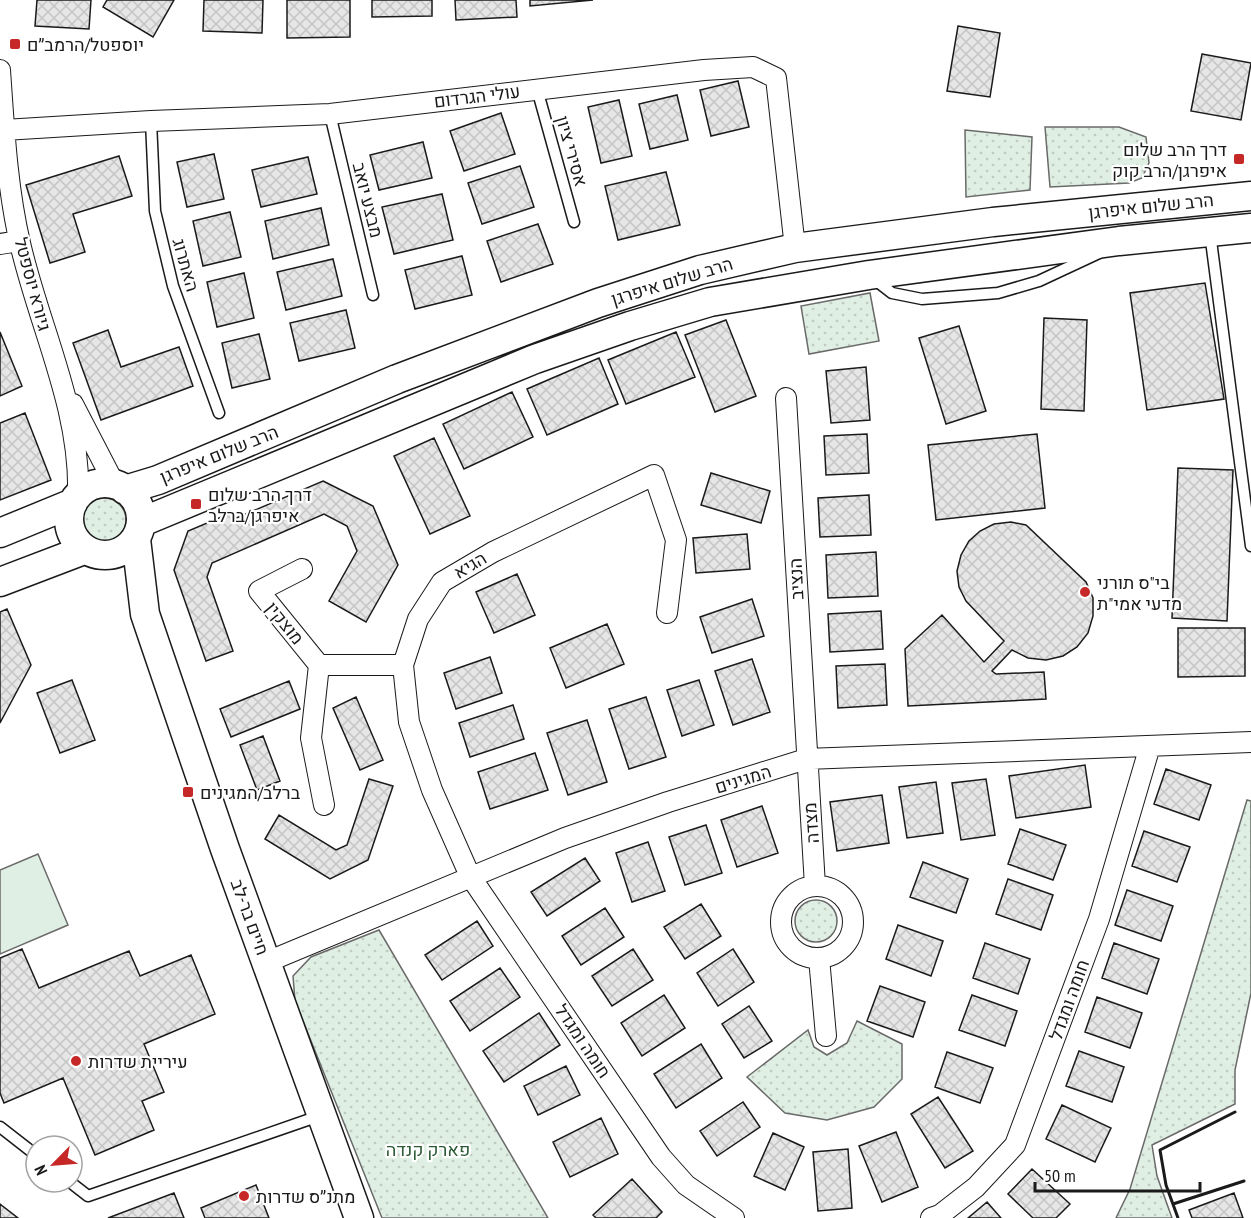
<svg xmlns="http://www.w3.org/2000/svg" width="1251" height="1218" viewBox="0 0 1251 1218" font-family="'PT Sans Narrow',Heebo,sans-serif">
<defs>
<pattern id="green-dots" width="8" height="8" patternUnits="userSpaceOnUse" patternTransform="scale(1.5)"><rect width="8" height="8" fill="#e0efe3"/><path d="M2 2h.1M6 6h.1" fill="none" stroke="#c0ccc2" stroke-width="1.8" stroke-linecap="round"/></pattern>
<pattern id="building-cross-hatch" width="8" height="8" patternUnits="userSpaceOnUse" patternTransform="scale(1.5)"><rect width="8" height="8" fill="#e6e6e6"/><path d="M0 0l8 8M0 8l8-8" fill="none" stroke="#c5c5c5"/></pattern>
</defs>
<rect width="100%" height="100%" fill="#fff"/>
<path fill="url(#green-dots)" stroke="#6a6a6a" stroke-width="1.5" d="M1045,127H1119L1146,137L1149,163L1142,178L1129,183L1050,187Z
M965,130L1032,137L1030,190L966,197Z
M870,293L879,341L809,354L801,306Z
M82 520a22 22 0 1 1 44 0a22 22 0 1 1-44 0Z
M1247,800L1251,801V993L1235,1070V1104L1152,1145L1157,1176L1172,1218H1116L1130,1189Z
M795 921a21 21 0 1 1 42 0a21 21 0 1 1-42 0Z
M379,930L548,1218H382L295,1001L293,976L311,957Z
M857,1021L902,1044V1079L874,1107L827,1120L785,1113L747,1077L808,1030L814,1047L827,1055L847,1043Z"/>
<path fill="#e0efe3" stroke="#6a6a6a" stroke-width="1.5" d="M38,854L68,925L0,954V870Z"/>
<path fill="url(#building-cross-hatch)" stroke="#1a1a1a" stroke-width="1.5" d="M37,0H91L89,29L35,26Z
M107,0H174L153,37L103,7Z
M204,0H263L262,33L203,31Z
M287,0H350V37L287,38Z
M372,0H432V16L372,17Z
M455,0H516L517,17L456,20Z
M530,0H593L530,6Z
M958,26L1000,33L990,97L947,91Z
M1202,54L1251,63L1241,120L1191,111Z
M738,81L749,127L711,136L700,90Z
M677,95L688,140L650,149L639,104Z
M619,100L632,156L601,163L588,107Z
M501,113L515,154L464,171L450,131Z
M423,142L432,178L379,190L370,155Z
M214,154L224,199L187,207L177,162Z
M119,156L132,196L73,214L85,252L50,263L26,185Z
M308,157L317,194L261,207L252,170Z
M520,166L534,207L482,224L468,183Z
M666,172L680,225L618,240L605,186Z
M442,194L453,240L394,254L382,207Z
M321,208L329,245L273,259L265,221Z
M230,212L241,257L203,266L193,221Z
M538,224L553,264L501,282L487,241Z
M462,256L472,295L415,309L405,270Z
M333,259L342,296L286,310L277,272Z
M244,273L254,318L217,327L207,282Z
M1205,283L1224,399L1147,410L1130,293Z
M346,310L355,348L299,361L290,323Z
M1044,318L1087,320L1084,411L1041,409Z
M726,320L756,396L715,412L685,335Z
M959,326L986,411L946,424L919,338Z
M108,330L121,367L179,347L193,386L101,420L73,343Z
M0,332L22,386L0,396Z
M676,332L695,377L626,404L608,360Z
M259,334L270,379L232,388L222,343Z
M599,358L618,404L547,435L527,389Z
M866,367L870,420L831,423L826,371Z
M512,392L533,437L464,469L443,424Z
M25,413L51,480L0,500V423Z
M867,434L869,473L826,475L824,436Z
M1037,434L1045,508L936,520L928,445Z
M434,438L470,516L430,534L394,456Z
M1178,468L1233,470L1227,621L1172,618Z
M711,473L770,491L761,523L701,505Z
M323,481L373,506L398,565L366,622L329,601L357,551L347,526L324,514L212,563L207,577L233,651L206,661L174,570L188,531L231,513L234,519Z
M869,495L871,535L820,537L818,498Z
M1011,522L1026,525L1086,582L1093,598V616L1088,633L1077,647L1063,656L1046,660L1028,658L1012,650L992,671L996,674L1044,672L1046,699L908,706L905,649L942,615L984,662L1004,641L966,601L959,587L957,571L961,555L969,541L980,531L994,524Z
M747,534L750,569L696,573L693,538Z
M876,552L878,596L828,598L826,555Z
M517,574L535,615L494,633L476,592Z
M752,599L764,636L712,653L700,617Z
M7,609L31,665L0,723V612Z
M881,611L883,649L830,652L828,614Z
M607,624L624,664L566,688L550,648Z
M1178,628H1245V676L1178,677Z
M490,657L502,693L456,709L444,673Z
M752,659L770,712L733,725L715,671Z
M885,664L887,705L838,708L836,666Z
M72,680L95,740L60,753L37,693Z
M699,680L714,725L682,736L667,690Z
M289,681L300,709L231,737L220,709Z
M356,697L383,760L360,770L333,708Z
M646,697L666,757L629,769L609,709Z
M513,705L524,739L470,757L459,723Z
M587,720L607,782L568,795L547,733Z
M263,736L280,781L257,790L240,745Z
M535,753L548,790L490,809L478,772Z
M1085,765L1091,807L1016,818L1009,776Z
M1166,769L1211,785L1199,820L1154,804Z
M369,779L393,786L368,860L330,879L265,839L279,815L336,850L347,845Z
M986,779L995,835L961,840L952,783Z
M936,782L943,833L907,838L899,787Z
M882,795L889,843L837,851L830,802Z
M762,806L778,853L737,867L721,820Z
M706,825L722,873L685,885L669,837Z
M1020,829L1066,845L1053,880L1008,864Z
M1144,831L1190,847L1177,882L1132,866Z
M648,842L665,891L632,902L616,853Z
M585,858L600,881L547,916L531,892Z
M923,862L968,879L956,913L910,897Z
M1008,879L1053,895L1041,930L996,914Z
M1127,890L1173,906L1161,941L1115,925Z
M701,904L721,936L685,959L664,927Z
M605,908L624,937L581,965L562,936Z
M477,921L493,946L442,980L425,955Z
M898,925L943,941L931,976L886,959Z
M985,943L1030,959L1018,994L973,978Z
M1114,943L1159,959L1147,994L1102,978Z
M22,949L39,988L129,951L140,976L191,955L215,1014L144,1044L164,1092L142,1101L154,1130L95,1155L63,1078L4,1103L0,1093V958Z
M633,949L653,980L612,1006L592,976Z
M733,949L754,982L718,1006L697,973Z
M500,968L520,997L470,1031L450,1001Z
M880,986L925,1002L913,1037L867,1021Z
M664,995L685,1028L642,1056L621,1023Z
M972,995L1017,1011L1005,1046L959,1030Z
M1097,997L1142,1013L1130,1048L1085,1032Z
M749,1006L772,1041L744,1058L722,1024Z
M539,1013L560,1045L504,1082L483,1051Z
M701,1044L722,1078L676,1108L654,1074Z
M1079,1051L1124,1067L1112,1102L1066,1086Z
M947,1052L993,1068L980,1103L935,1087Z
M566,1066L580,1095L538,1115L524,1086Z
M938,1097L973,1151L945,1168L911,1114Z
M743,1102L760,1127L717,1156L700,1131Z
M1062,1105L1111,1128L1095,1162L1046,1139Z
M601,1118L618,1154L570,1177L553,1142Z
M896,1132L918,1187L882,1202L859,1146Z
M773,1133L804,1147L785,1190L754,1176Z
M848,1149L852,1208L818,1211L813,1152Z
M1032,1169L1070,1204L1056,1218H1033L1008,1194Z
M632,1179L662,1212L656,1218H596L593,1215Z
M256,1185L269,1218H205L201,1208Z
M174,1193L184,1218H108Z
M1234,1193L1243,1218H1192L1189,1210Z
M987,1202L1001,1218H968Z
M0,1204L18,1218H0Z"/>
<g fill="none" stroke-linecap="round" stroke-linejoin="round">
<g stroke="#1a1a1a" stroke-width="13">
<path id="lane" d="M537,89L574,222
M330,114L373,295
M151,121L155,211L173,286L219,413
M1210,233L1251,546
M874,279L892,293L922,299L998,293L1039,281L1099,253
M0,1127L36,1155
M70,1182L88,1196L319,1116"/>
</g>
<g stroke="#1a1a1a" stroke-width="22">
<path id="street" d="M0,70C4,127 7,187 20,243C39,327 81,408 78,496
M4,130L151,121L330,114L704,70L753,67L776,78L795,248
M0,244L19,241
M786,398L815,886
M73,404L115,485
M302,569L259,591L319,665H403
M667,613L676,540L654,475L493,552L442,582L418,619L403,665L409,722L432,790L470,876L661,1157L686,1185L734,1218
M319,665L311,738L324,805
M781 922a36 36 0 1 1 72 0a36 36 0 1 1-72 0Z
M819,958L826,1036
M267,962L565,838L668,802L806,759L1251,742
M931,1218L940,1215L976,1187L1015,1145L1099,919L1150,746"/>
</g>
<g stroke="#1a1a1a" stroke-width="31">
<path id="secondary" d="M69 519a36 36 0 1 1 72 0a36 36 0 1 1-72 0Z
M125,490L158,480L397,379L598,303L700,270L795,248L993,222L1251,196
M142,522L535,359L630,326L710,302L869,275L1119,241L1251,228
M0,533L73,503
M136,539L145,614L225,849L359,1218
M0,582L84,550"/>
</g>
<use href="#lane" stroke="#fff" stroke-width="10"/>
<use href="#street" stroke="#fff" stroke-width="20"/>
<use href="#secondary" stroke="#fff" stroke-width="28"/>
<path stroke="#1a1a1a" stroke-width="3" d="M1173,1204L1244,1181
M1178,1218L1166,1185L1160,1150L1235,1112"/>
</g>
<g fill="#c62828" stroke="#fff" stroke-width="2">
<rect x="9" y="38" width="12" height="12" rx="3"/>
<rect x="1233" y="153" width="12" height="12" rx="3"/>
<rect x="190" y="498" width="12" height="12" rx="3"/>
<circle cx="1085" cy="592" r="6"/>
<rect x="182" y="786" width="12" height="12" rx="3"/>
<circle cx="76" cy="1061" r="6"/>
<circle cx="244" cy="1196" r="6"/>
</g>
<g text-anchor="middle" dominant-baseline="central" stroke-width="4.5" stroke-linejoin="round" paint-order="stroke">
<g font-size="18" fill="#1a1a1a" stroke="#fff" text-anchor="start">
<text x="27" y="44">יוספטל/הרמב״ם</text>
<text x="1227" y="149" text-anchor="end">דרך הרב שלום<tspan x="1227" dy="21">איפרגן/הרב קוק</tspan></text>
<text x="208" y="494">דרך הרב שלום<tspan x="208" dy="21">איפרגן/ברלב</tspan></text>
<text x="1097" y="582">בי"ס תורני<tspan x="1097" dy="21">מדעי אמי"ת</tspan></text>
<text x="200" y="792">ברלב/המגינים</text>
<text x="88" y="1061">עיריית שדרות</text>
<text x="256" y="1196">מתנ״ס שדרות</text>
</g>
<g font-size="18" fill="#1a1a1a" stroke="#fff">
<text transform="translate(477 96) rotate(-7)">עולי הגרדום</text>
<text transform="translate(572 151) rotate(74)">אסירי ציון</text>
<text transform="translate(368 200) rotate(76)">מבצע יואב</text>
<text transform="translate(1151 206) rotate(-6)">הרב שלום איפרגן</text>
<text transform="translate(186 265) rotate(74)">האתרוג</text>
<text transform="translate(672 281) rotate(-17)">הרב שלום איפרגן</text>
<text transform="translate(33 284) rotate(75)">גיורא יוספטל</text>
<text transform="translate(219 454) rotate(-22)">הרב שלום איפרגן</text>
<text transform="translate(470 565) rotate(-31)">הגיא</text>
<text transform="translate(796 579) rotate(-93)">הנציב</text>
<text transform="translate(285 623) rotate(51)">מוצקין</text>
<text transform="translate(743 779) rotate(-17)">המגינים</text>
<text transform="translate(811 823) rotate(-94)">מצדה</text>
<text transform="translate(250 917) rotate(70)">חיים בר-לב</text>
<text transform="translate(1069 1000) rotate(-70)">חומה ומגדל</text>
<text transform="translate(583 1041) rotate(56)">חומה ומגדל</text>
</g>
<g font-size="18" fill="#2b5a34" stroke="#fff">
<text x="428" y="1149">פארק קנדה</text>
</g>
</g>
<g transform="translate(54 1164) rotate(245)"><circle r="28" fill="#ffffff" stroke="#a3a3a3" stroke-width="1.5"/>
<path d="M0-4.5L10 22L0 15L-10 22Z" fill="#c62828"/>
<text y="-9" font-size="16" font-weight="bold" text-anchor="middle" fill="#1a1a1a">N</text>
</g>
<path d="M1035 1182v9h165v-9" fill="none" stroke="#1a1a1a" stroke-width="3"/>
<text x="1044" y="1182" font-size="18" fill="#1a1a1a" stroke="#ffffff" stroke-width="4.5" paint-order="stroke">50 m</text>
</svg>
